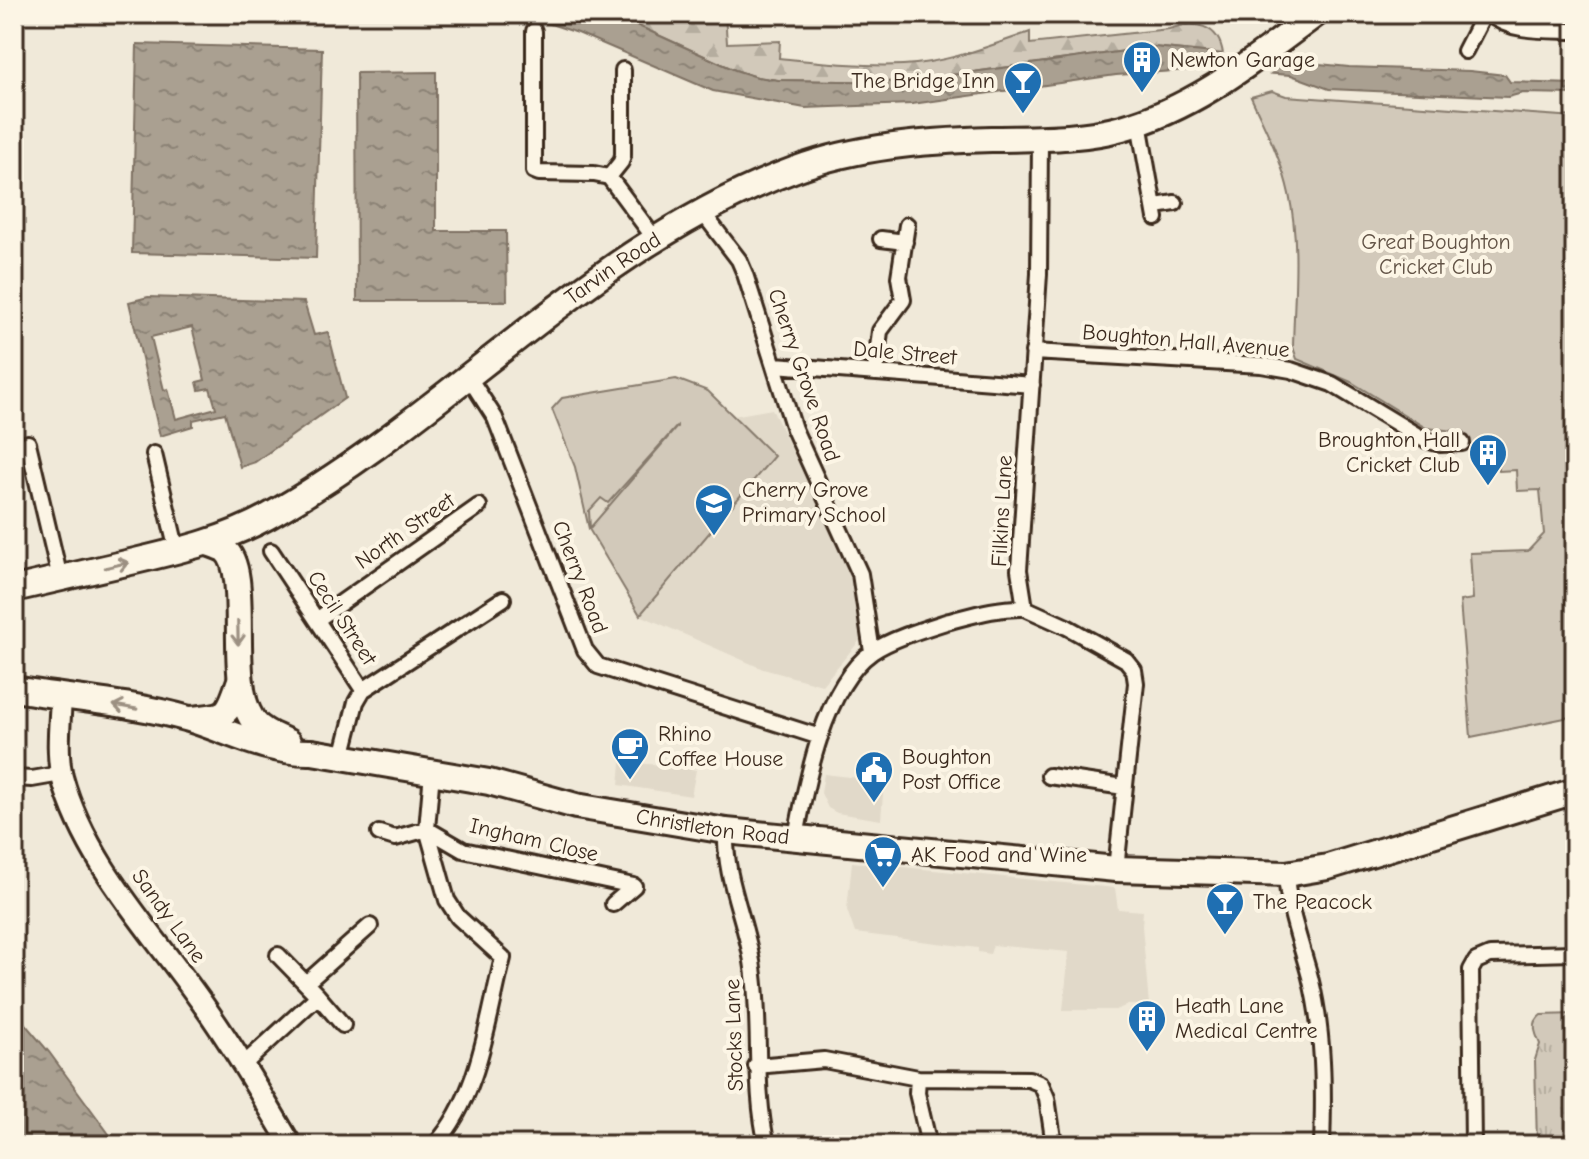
<svg xmlns="http://www.w3.org/2000/svg" width="1589" height="1159" viewBox="0 0 1589 1159" font-family="'Comic Neue',sans-serif">
<defs>
<pattern id="grass-tufts" width="24" height="20" patternUnits="userSpaceOnUse" patternTransform="scale(2)"><rect width="24" height="20" fill="#d2c9ba"/><path d="M3 7l-1-3M5 7V3M7 7l1-3M15 17l-1-3M17 17v-4M19 17l1-3" fill="none" stroke="#b5ad9f"/></pattern>
<pattern id="forest-firs" width="22" height="20" patternUnits="userSpaceOnUse" patternTransform="scale(2)"><rect width="22" height="20" fill="#d2c9ba"/><path d="M5 1l3.5 6h-7zM16 11l3.5 6h-7z" fill="#b5ad9f"/></pattern>
<pattern id="water-ripples" width="26" height="14" patternUnits="userSpaceOnUse" patternTransform="scale(2)"><rect width="26" height="14" fill="#aaa091"/><path d="M2 4q2-2 4 0t4 0M15 11q2-2 4 0t4 0" fill="none" stroke="#8c8376"/></pattern>
</defs>
<rect width="100%" height="100%" fill="#f0e9d9"/>
<filter id="ink" filterUnits="userSpaceOnUse"><feTurbulence type="fractalNoise" baseFrequency=".0125" numOctaves="2"/><feDisplacementMap in="SourceGraphic" scale="16" xChannelSelector="R" yChannelSelector="G"/><feConvolveMatrix kernelMatrix="1 2 1 2 8 2 1 2 1" color-interpolation-filters="sRGB"/></filter>
<g filter="url(#ink)">
<path fill="#e1d9c9" d="M708,391L733,416L772,409L837,544L853,585L861,639L822,685L763,669L640,615L589,529V511L601,498L609,502Z
M621,763L670,765L696,770L691,796L619,785Z
M824,774L884,781L881,820L837,813L828,808L821,793Z
M852,862L1115,888L1118,909L1143,911L1142,926L1149,1005H1128L1115,1010H1063L1069,952L993,945L990,954L978,952V948L855,933L847,910Z"/>
<path fill="url(#grass-tufts)" stroke="#867a6c" stroke-width="2" d="M1575,1014V1145H1537L1535,1060L1540,1044C1536,1035 1530,1023 1541,1015Z"/>
<path fill="url(#forest-firs)" stroke="#867a6c" stroke-width="2" d="M612,14H725L727,43L780,41L779,58C819,62 863,67 903,65C947,63 989,46 1030,32V44L1169,29C1194,20 1219,24 1223,54L1154,47L901,82L778,80L757,77L735,70Z"/>
<path fill="#d2c9ba" stroke="#867a6c" stroke-width="2" fill-rule="evenodd" d="M1272,91L1286,96L1575,117V716L1471,737L1460,601L1473,599L1470,553L1528,551L1544,534L1540,490L1517,491L1516,470L1499,471L1497,451L1469,448L1464,432L1426,428L1351,382L1297,359L1293,347C1294,295 1300,245 1289,194C1282,160 1265,128 1251,97Z
M676,379L708,391L774,456L640,615L589,529L575,467L552,409L562,398ZM677,426V427L590,528L589,511L601,498L608,503Z"/>
<path fill="url(#water-ripples)" stroke="#7e7163" stroke-width="2" fill-rule="evenodd" d="M520,14H612L735,70L757,77L778,80L901,82L1154,47L1349,67L1470,71L1505,75L1510,82L1575,84V94L1523,93L1508,97L1329,89L1291,75L1203,69L1116,75L912,104L805,108L713,91L578,33Z
M137,44L322,49L316,258L132,253Z
M436,72V231H506L507,301H357L356,73Z
M148,297L304,302L314,335L328,332L345,398L255,462L240,467L225,413L193,420V426L160,436L129,302ZM192,327L205,380L197,382L199,390L210,388L216,408L176,419L168,389L164,390L151,337Z
M14,1011L49,1052L117,1145H14Z"/>
<path fill="#f0e9d9" d="M1228,50L1291,58L1265,77L1195,74Z"/>
<g fill="none" stroke-linecap="round" stroke-linejoin="round">
<g stroke="#3b2a1e" stroke-width="20">
<path id="minor" d="M1490,14C1511,33 1548,30 1575,31
M534,31V171L539,173L594,174L609,177L655,239
M1465,51L1484,14
M1139,123L1156,218
M1040,139L1039,274L1019,570L1025,608L1067,627L1126,660L1134,670L1136,683L1116,869
M609,177L621,162L623,155V70
M1156,206L1175,203
M703,213L739,260L745,274L794,429L860,574L872,652
M881,239L905,242
M1033,352L1261,365L1291,370L1332,384L1423,439L1440,444L1462,443
M775,365L1032,385
M875,373L880,331L903,300L899,277L907,225
M468,376L495,418L585,650L598,666L820,737
M28,443L60,578
M154,454L177,551
M271,551L363,690L356,702L342,757
M318,619L479,506
M363,690L503,599
M432,772L427,829L447,900L458,917L503,958C487,1021 480,1095 435,1145
M1049,776L1124,787
M14,778L32,779L61,774
M726,831C724,880 747,921 753,968C762,1027 753,1086 767,1145
M379,833L395,838L427,829L463,850L634,886
M796,837C806,783 824,686 872,652C891,639 924,629 946,622C973,615 997,607 1025,608
M1286,874C1288,910 1301,943 1310,977C1324,1033 1324,1089 1322,1145
M613,904L634,886
M306,983L370,926
M318,996L343,1025
M243,1065L318,996L278,955
M756,1066L824,1060L918,1078L1029,1079L1041,1084L1047,1098L1054,1145
M918,1078L917,1093L929,1145
M1473,1145L1471,970L1476,961L1490,955L1575,953"/>
</g>
<g stroke="#3b2a1e" stroke-width="26">
<path id="secondary" d="M61,697C60,723 56,752 62,777C85,862 150,929 200,1000C233,1046 262,1096 291,1145"/>
</g>
<g stroke="#3b2a1e" stroke-width="30">
<g id="trunk">
<path d="M208,543C213,545 220,547 225,550C252,571 226,680 252,719C260,731 275,736 288,742"/>
<path id="s1" d="M14,589C54,580 95,570 135,561C181,550 225,540 267,517C451,415 595,242 796,169C858,146 926,141 991,139C1034,138 1079,140 1122,128C1196,108 1255,59 1316,14"/>
<path id="s2" d="M14,689C72,699 133,703 189,719C231,732 267,753 312,752L489,782L576,806L726,831L1116,869L1286,874L1328,867L1575,791"/>
<path d="M191,719C227,715 227,718 239,683"/>
</g>
</g>
<use href="#minor" stroke="#fcf5e5" stroke-width="14"/>
<use href="#secondary" stroke="#fcf5e5" stroke-width="20"/>
<use href="#trunk" stroke="#fcf5e5" stroke-width="24"/>
</g>
<defs><path id="oneway-shaft" d="M-6 0H5M1.5-3L5.5 0L1.5 3" fill="none" stroke-width="1.6" stroke-linecap="round" stroke-linejoin="round" transform="scale(2)"/></defs>
<g stroke="#9c9082">
<use href="#oneway-shaft" transform="translate(117 565) rotate(-13)"/>
<use href="#oneway-shaft" transform="translate(238 633) rotate(89)"/>
<use href="#oneway-shaft" transform="translate(125 707) rotate(-170)"/>
</g>
</g>
<defs>
<g id="building-pin" transform="scale(2)"><path d="M0 17L-7.5 6A9.5 9.5 0 1 1 7.5 6Z" fill="#1f6fb2" stroke="#fcf5e5"/><path d="M-4-6H4V6H1V3H-1V6H-4ZM-2.5-4.3h1.7v1.8h-1.7ZM.8-4.3h1.7v1.8H.8ZM-2.5-1h1.7V.8h-1.7ZM.8-1h1.7V.8H.8Z" fill="#fff"/></g>
<g id="bar-pin" transform="scale(2)"><path d="M0 17L-7.5 6A9.5 9.5 0 1 1 7.5 6Z" fill="#1f6fb2" stroke="#fcf5e5"/><path d="M-6-5H6L.8 .8V4.5H3.5V6h-7V4.5H-.8V.8Z" fill="#fff"/></g>
<g id="school-pin" transform="scale(2)"><path d="M0 17L-7.5 6A9.5 9.5 0 1 1 7.5 6Z" fill="#1f6fb2" stroke="#fcf5e5"/><path d="M0-5L7-2L0 1L-7-2ZM-4 1L0 2.5L4 1V4Q0 6-4 4Z" fill="#fff"/></g>
<g id="cafe-pin" transform="scale(2)"><path d="M0 17L-7.5 6A9.5 9.5 0 1 1 7.5 6Z" fill="#1f6fb2" stroke="#fcf5e5"/><path d="M-5.5-4.5H6V0H3Q3 3.5 0 3.5H-2.5Q-5.5 3.5-5.5 0ZM3-3.2v2h1.7v-2ZM-6 4.5H4V6H-6Z" fill="#fff"/></g>
<g id="civic-pin" transform="scale(2)"><path d="M0 17L-7.5 6A9.5 9.5 0 1 1 7.5 6Z" fill="#1f6fb2" stroke="#fcf5e5"/><path d="M-.6-6.5H3V-4.5H.6V-3L4-1V1h2V6H-6V1h2V-1L-.6-3ZM-1.2 2.5V6h2.4V2.5Z" fill="#fff"/></g>
<g id="supermarket-pin" transform="scale(2)"><path d="M0 17L-7.5 6A9.5 9.5 0 1 1 7.5 6Z" fill="#1f6fb2" stroke="#fcf5e5"/><path d="M-6-5.5h2.5l.6 2H6L4.5 2H-2.5L-4.4-4H-6ZM-1.5 3.2a1.3 1.3 0 1 0 .1 0ZM3 3.2a1.3 1.3 0 1 0 .1 0Z" fill="#fff"/></g>
</defs>
<g fill-rule="evenodd">
<use href="#building-pin" x="1142" y="60"/>
<use href="#bar-pin" x="1023" y="81"/>
<use href="#building-pin" x="1488" y="453"/>
<use href="#school-pin" x="714" y="503"/>
<use href="#cafe-pin" x="630" y="747"/>
<use href="#civic-pin" x="874" y="770"/>
<use href="#supermarket-pin" x="883" y="855"/>
<use href="#bar-pin" x="1225" y="902"/>
<use href="#building-pin" x="1147" y="1019"/>
</g>
<g text-anchor="middle" dominant-baseline="central" stroke-width="8" stroke-linejoin="round" paint-order="stroke">
<g font-size="22" fill="#3b2a1e" stroke="#fcf5e5" text-anchor="start">
<text x="1170" y="60">Newton Garage</text>
<text x="995" y="81" text-anchor="end">The Bridge Inn</text>
<text x="1460" y="440" text-anchor="end">Broughton Hall<tspan x="1460" dy="25">Cricket Club</tspan></text>
<text x="742" y="490">Cherry Grove<tspan x="742" dy="25">Primary School</tspan></text>
<text x="658" y="734">Rhino<tspan x="658" dy="25">Coffee House</tspan></text>
<text x="902" y="757">Boughton<tspan x="902" dy="25">Post Office</tspan></text>
<text x="911" y="855">AK Food and Wine</text>
<text x="1253" y="902">The Peacock</text>
<text x="1175" y="1006">Heath Lane<tspan x="1175" dy="25">Medical Centre</tspan></text>
</g>
<g font-size="22" fill="#615245" stroke="#fcf5e5">
<text x="1436" y="242">Great Boughton<tspan x="1436" dy="25">Cricket Club</tspan></text>
</g>
<g font-size="22" fill="#3b2a1e" stroke="#fcf5e5">
<text stroke="none"><textPath href="#s1" startOffset="690">Tarvin Road</textPath></text>
<text transform="translate(1186 341) rotate(5)">Boughton Hall Avenue</text>
<text transform="translate(905 353) rotate(5)">Dale Street</text>
<text transform="translate(804 375) rotate(71)">Cherry Grove Road</text>
<text transform="translate(1002 511) rotate(-87)">Filkins Lane</text>
<text transform="translate(405 531) rotate(-35)">North Street</text>
<text transform="translate(580 577) rotate(69)">Cherry Road</text>
<text transform="translate(342 618) rotate(57)">Cecil Street</text>
<text stroke="none"><textPath href="#s2" startOffset="714">Christleton Road</textPath></text>
<text transform="translate(534 840) rotate(13)">Ingham Close</text>
<text transform="translate(169 916) rotate(54)">Sandy Lane</text>
<text transform="translate(734 1035) rotate(-92)">Stocks Lane</text>
</g>
</g>
<rect width="1589" height="1159" fill="none" stroke="#fcf5e5" stroke-width="48"/>
<rect x="24" y="24" width="1541" height="1111" fill="none" stroke="#3b2a1e" stroke-width="3" filter="url(#ink)"/>
</svg>
